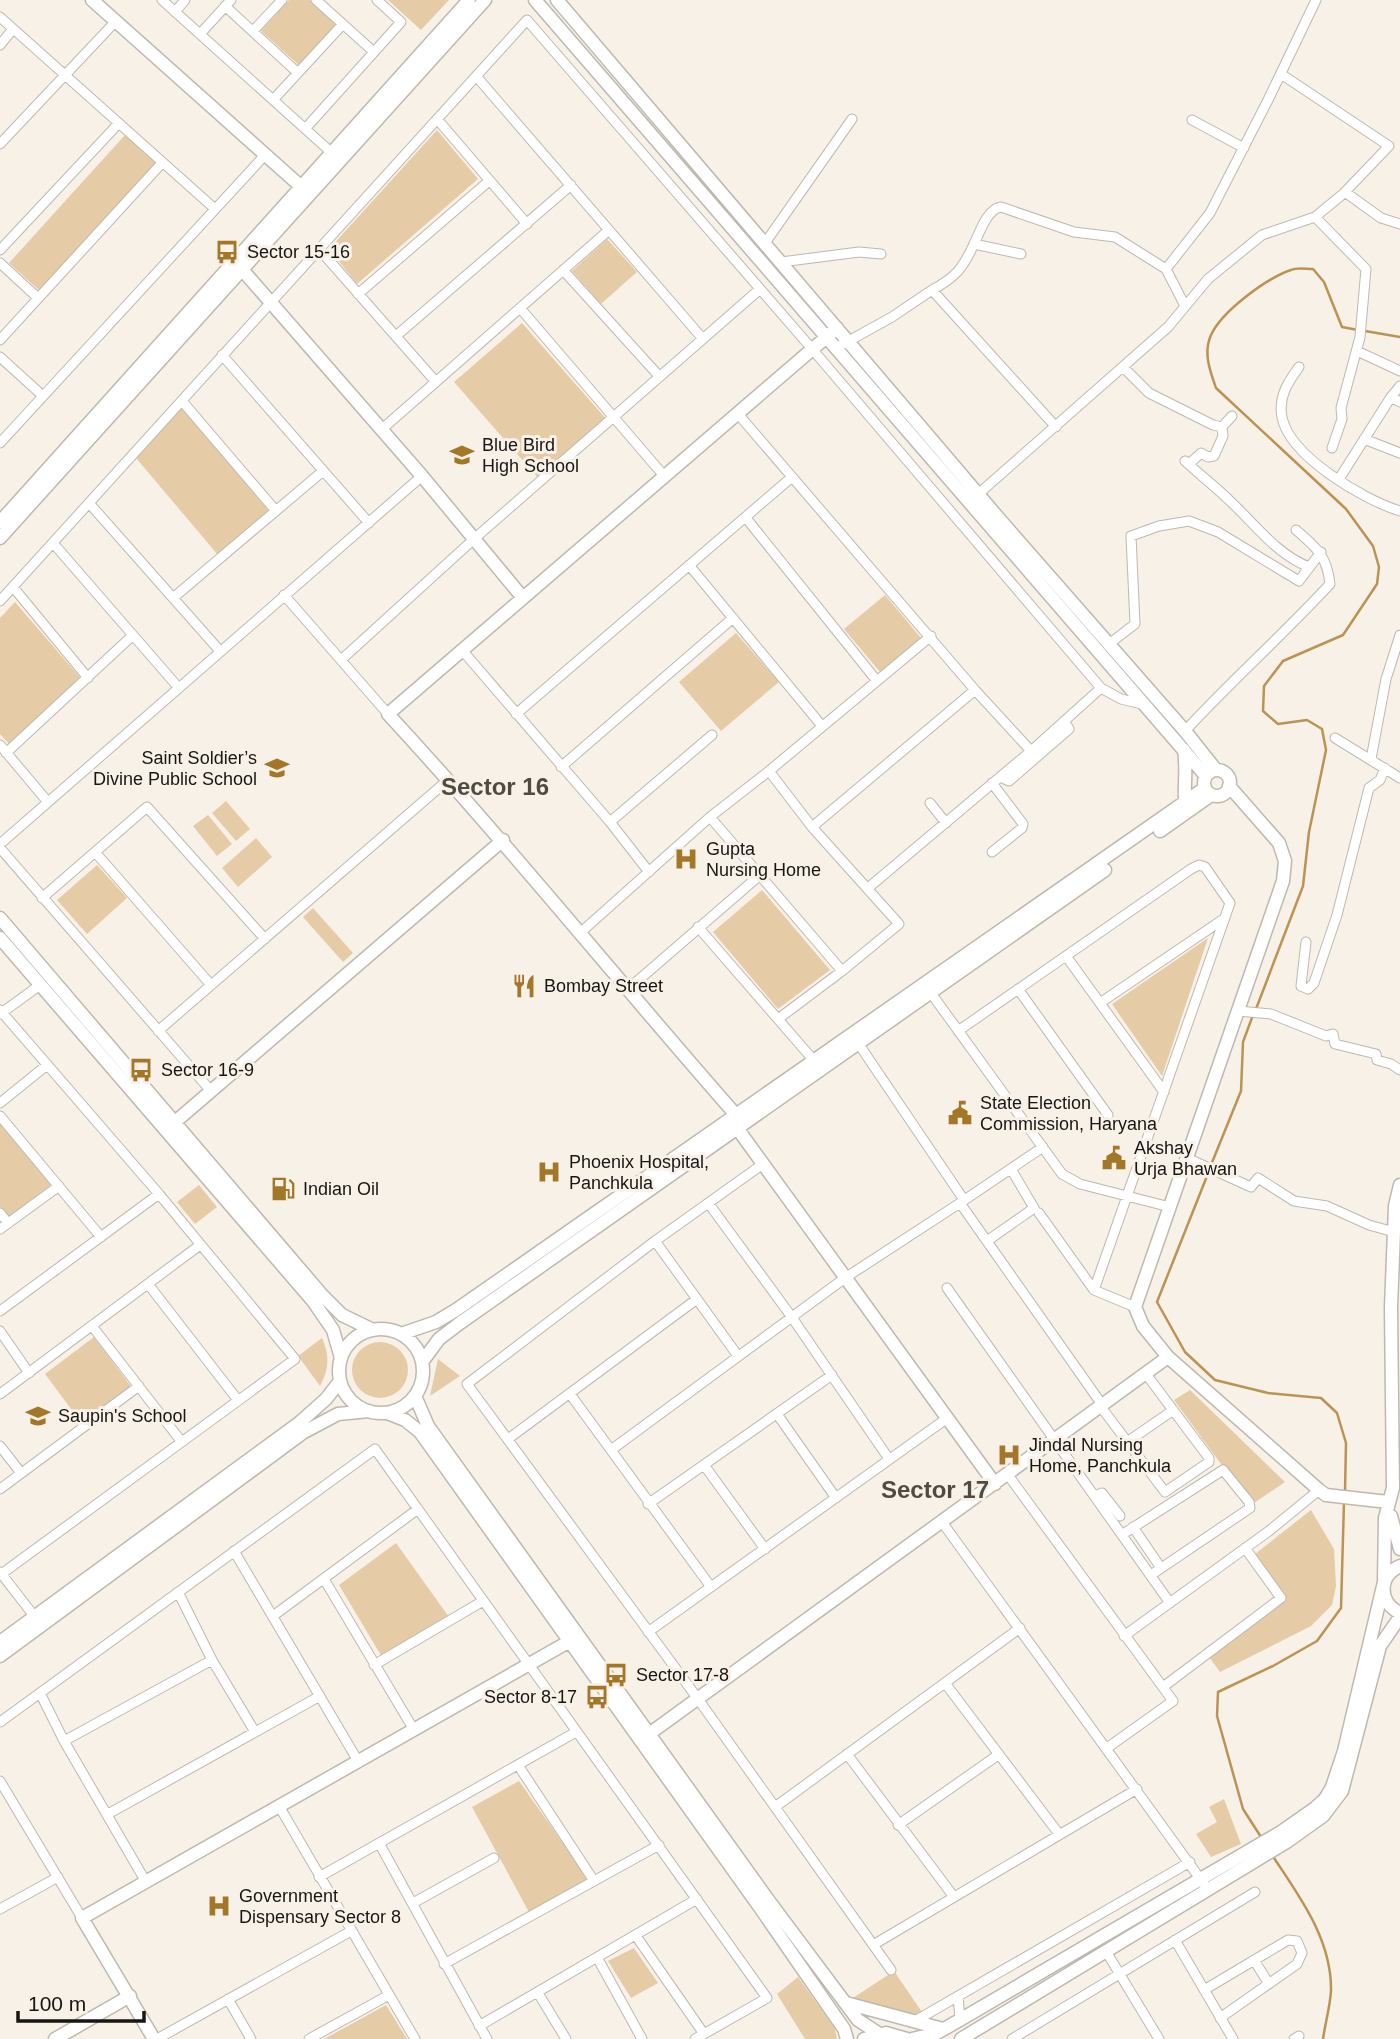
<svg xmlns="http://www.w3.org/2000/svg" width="1400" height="2039" viewBox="0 0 1400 2039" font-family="Arial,sans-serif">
<rect width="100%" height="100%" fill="#f8f1e8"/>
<path fill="#e6cca6" d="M289,0H310L337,24L301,67L261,31Z
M388,0H449L421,30Z
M437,130L478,179L357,284L329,249Z
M125,135L157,164L41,292L9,263Z
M607,239L637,272L601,304L572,271Z
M522,323L607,420L539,479L454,382Z
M182,408L269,511L218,555L136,458Z
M885,595L921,638L880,672L844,629Z
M15,602L83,681L10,745L0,734V618Z
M736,633L779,682L721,731L679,682Z
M226,801L250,829L236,841L212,813Z
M208,815L232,844L217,856L193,826Z
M256,838L272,857L238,887L222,868Z
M97,865L127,898L87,934L57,900Z
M762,890L830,970L778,1009L713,932Z
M313,908L353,953L343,962L303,917Z
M1208,938L1162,1076L1112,1004Z
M0,1121L51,1185L7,1218L0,1207Z
M199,1185L217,1207L195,1224L177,1202Z
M94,1337L132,1388L83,1425L45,1374Z
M322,1338C330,1355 329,1370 320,1386L298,1356Z
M352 1370a28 28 0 1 1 56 0a28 28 0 1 1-56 0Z
M438,1359L460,1376L430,1396Z
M1190,1390L1285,1482L1251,1505L1174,1400Z
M1311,1510L1334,1549L1336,1586L1332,1605L1311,1626L1220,1672L1209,1657L1286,1599L1255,1554Z
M396,1543L449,1617L382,1657L339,1585Z
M519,1781L589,1880L530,1914L472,1807Z
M1224,1799L1241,1844L1211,1857L1196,1834L1217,1822L1209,1807Z
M634,1948L658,1983L631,1998L608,1961Z
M894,1971L922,2012L913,2017L853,1998Z
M798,1977L835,2029L837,2039H805L777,1994Z
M386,2005L407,2039H324Z"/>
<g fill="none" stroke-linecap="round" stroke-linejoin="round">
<path stroke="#bc9352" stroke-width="2.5" d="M1365,331L1400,337
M1256,1009L1303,886L1309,832L1326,750L1322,729L1307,720L1278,724L1263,711L1264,686L1283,661L1343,635L1377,584L1379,567L1373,546L1346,509L1216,388C1210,371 1203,353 1211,335C1222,311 1267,278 1291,270C1297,267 1306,269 1313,269L1324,282L1342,327L1358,330
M1211,1165L1241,1091L1243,1042L1253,1015
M1209,1171L1157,1302L1185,1352L1215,1380L1268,1393L1321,1398L1337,1413L1346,1443L1345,1492
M1261,1837L1243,1809L1217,1716L1218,1692L1273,1666L1317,1641L1341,1608L1344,1502
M1272,1855C1299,1896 1332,1939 1331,1991C1330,2007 1325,2024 1323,2039"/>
<g stroke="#beb8af" stroke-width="11">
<path id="minor" d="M162,0L332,153
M316,0L374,52
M225,6L298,73
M175,12L185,0
M0,17L215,209
M253,31L282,0
M200,34L231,0
M0,45L13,29
M476,76L703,339
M273,100L343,24
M437,119L527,224
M1192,120L1244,148
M305,129L401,22L377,0
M0,144L116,21
M1345,192L1381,218L1400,224
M1315,217L1366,269L1360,337L1341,408L1342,419L1332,448
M765,243L852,119
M974,244C980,232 987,209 1001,207L1074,232L1115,237L1166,269
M319,249L436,382
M0,250L119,123
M781,262L859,252L881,254
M0,263L38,298
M563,270L659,376
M932,290C956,277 963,268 974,244L1021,254
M358,294L489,181
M1185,306L1166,269L1210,213L1268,100L1316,0
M520,308L665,477
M396,336L571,185
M0,340L162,163
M836,348L892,317L932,290L1056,427
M1357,351L1400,371
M222,355L369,523
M0,357L43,396
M1123,367L1149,393L1213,425L1222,427L1232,416
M1299,367C1288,382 1278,397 1282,417C1289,456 1364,500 1400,511
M1400,386L1391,397L1400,402
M182,401L276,511
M738,414L975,690L1031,751
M381,430L609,230
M1364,439L1400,453
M0,443L265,155
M1185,461C1200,475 1216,487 1230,501C1256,525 1276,554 1309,567
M1189,464L1201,453L1208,457L1214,456L1223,436L1222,427
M1339,479L1391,397
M976,496L1168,327L1208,279L1262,235L1315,217L1343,194L1389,146L1281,74
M89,503L220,651
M746,518L877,681
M53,543L178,687
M689,565L822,726
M13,587L88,678
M284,595L388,714
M173,598L323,471
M0,601L527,20L813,350L1101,688L1121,699L1146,705
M1109,644L1135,624L1131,536L1159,526L1189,521L1218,532L1299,581L1321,552
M462,650L610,822L649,872
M341,660L474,539L760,289
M516,714L792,477
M1185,731C1232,680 1283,635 1330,584C1327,556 1317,548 1296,530
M1335,738L1400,778
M0,745L47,801
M6,753L132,636
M1371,759L1386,679L1400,635
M561,767L733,618
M769,771L812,827L899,924L842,971L778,1019
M1000,777L1009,781L1069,729L1064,721
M930,803L946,823
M710,817L842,971
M610,822L712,735
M812,827L975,690
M0,844L422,476
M0,848L211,1091
M95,852L211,985
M992,852L1022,828L1023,824L992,783
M868,888L1031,751L1101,688
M42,898L147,807L265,939
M698,927L816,1063
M580,933L710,817L769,771L931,636
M1306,942L1301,986L1308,989L1314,983L1337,915L1369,788L1380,780L1385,768
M1066,956L1164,1092
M928,989L1062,1174L1080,1184L1170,1207
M1018,989L1108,1115
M627,990L760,875
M1100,1003L1225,918
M0,1010L159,1194L295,1359L0,1575
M1238,1011L1271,1014L1326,1036L1333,1034L1335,1044L1376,1054L1377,1060L1391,1064L1400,1070
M0,1014L40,985
M158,1031L448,780
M958,1031L1191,869L1199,865L1205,867L1230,903L1094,1290L1135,1307
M858,1043L964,1200
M0,1103L47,1065
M0,1116L101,1237
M1043,1147L960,1203L1103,1406
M1187,1158L1251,1187L1258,1178L1294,1201L1327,1206L1369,1225L1394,1232
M763,1164L655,1241L467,1384L698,1699L891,1970
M709,1204L791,1316L889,1459
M0,1213L8,1223
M1039,1213L1094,1290
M0,1229L59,1186
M655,1241L738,1356
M987,1241L1034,1208L1011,1169
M148,1284L237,1399
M947,1288L1170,1603
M0,1311L159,1194
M92,1326L181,1441
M0,1331L29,1373
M0,1394L200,1245
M570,1394L711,1587
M1101,1407L1165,1492L1209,1462V1458L1146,1374
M777,1414L836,1498
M508,1439L697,1299
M1127,1442L1172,1411
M0,1446L21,1473
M611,1450L845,1278L960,1203
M704,1465L765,1549
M1008,1475L1173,1701L1107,1748
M0,1489L139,1386
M1095,1496L1102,1493L1120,1516
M648,1504L832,1375
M942,1522L1204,1884
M1133,1527L1161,1568
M1123,1534L1223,1470L1249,1502L1250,1508L1151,1575
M234,1551L358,1761
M0,1572L38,1621
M324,1579L414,1730
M178,1592L212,1660L255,1732
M273,1616L418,1509
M648,1632L946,1419
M1124,1636L1269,1531L1319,1490
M374,1665L483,1601
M945,1683L1059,1834
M1163,1687L1281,1598L1245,1548
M40,1693L64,1741L146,1882
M0,1722L375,1449L767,1998L695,2039
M64,1741L212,1660
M847,1754L954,1897
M518,1765L594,1881
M0,1781L82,1918
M279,1806L415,2039
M775,1807L1020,1628
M108,1814L320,1696
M898,1825L998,1755
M379,1843L487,2039
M319,1877L576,1732
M413,1903L494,1858
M0,1909L58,1877
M636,1936L704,2034
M1175,1940L1233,2039
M873,1945L1137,1789
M1107,1953L1159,2039
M598,1959L642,2039
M1254,1960L1269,1984
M444,1964L659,1845
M1204,1990L1288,1940L1297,1941L1302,1953L1297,1964L1220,2018
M538,1993L566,2039
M958,1996L960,2019
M228,1999L251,2039
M915,2021L1190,1862
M479,2026L697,1899
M157,2039L351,1931
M309,2039L389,1995
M1012,2039L1255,1892
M1294,2039L1299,2036"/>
</g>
<g stroke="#beb8af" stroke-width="15">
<path id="tertiary" d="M92,0L306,191
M535,0L1206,776
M557,0L1001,521L1185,731L1216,770
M239,266L422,476L523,598
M837,328L388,714C508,844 619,982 736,1115L737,1128L995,1484
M0,522L469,0
M0,538L485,0
M1184,750C1187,768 1184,784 1185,802
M1204 783a13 13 0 1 1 26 0a13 13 0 1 1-26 0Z
M1229,786L1279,843L1285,861L1283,881L1135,1307L1143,1326L1168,1357L1319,1490L1326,1495L1388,1502
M1160,831L1211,795
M0,918L322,1295L342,1315L373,1330
M0,938L313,1301L333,1330L341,1358
M175,1122L503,840
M339 1371a42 42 0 1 1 84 0a42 42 0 1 1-84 0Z
M401,1334L436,1322L456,1310L1205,788
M422,1362L439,1339L460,1323L1105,870
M415,1396L428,1426L769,1901L858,2020L878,2033
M387,1413L405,1420L420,1432L761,1909L844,2029L847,2039
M1391,1516L1400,1549
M1400,1566C1378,1576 1378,1602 1400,1613
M0,1642L299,1423L326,1399L340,1381
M0,1656L304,1432L338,1414L369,1411
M649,1734L1168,1357
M846,2003L943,2029
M55,2039L130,1996
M154,2039L82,1918L570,1641
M864,2039L886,2033L907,2039
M912,2039L937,2033L958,2021L1281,1832L1314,1809L1325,1799L1332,1787L1344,1751L1384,1582L1385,1518L1393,1488L1391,1307L1395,1206L1400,1185
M961,2039L1288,1841L1323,1816L1342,1791L1380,1646L1400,1617"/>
</g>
<use href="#minor" stroke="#fff" stroke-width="9"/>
<use href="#tertiary" stroke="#fff" stroke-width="12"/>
</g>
<defs>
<g id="bus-bare" transform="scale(1.89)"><path d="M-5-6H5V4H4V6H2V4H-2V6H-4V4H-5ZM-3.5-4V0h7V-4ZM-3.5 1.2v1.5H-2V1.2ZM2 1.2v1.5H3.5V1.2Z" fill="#a37628" stroke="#f8f1e8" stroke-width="2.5" paint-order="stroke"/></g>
<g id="school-bare" transform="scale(1.89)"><path d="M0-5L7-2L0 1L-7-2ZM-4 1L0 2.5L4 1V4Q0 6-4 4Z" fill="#a37628" stroke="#f8f1e8" stroke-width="2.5" paint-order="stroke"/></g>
<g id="hospital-bare" transform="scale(1.89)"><path d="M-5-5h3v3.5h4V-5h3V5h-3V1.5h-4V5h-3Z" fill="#a37628" stroke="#f8f1e8" stroke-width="2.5" paint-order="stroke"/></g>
<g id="restaurant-bare" transform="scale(1.89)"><path d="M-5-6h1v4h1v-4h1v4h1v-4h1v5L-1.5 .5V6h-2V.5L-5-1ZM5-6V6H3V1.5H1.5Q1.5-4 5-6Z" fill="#a37628" stroke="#f8f1e8" stroke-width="2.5" paint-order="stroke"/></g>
<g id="civic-bare" transform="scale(1.89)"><path d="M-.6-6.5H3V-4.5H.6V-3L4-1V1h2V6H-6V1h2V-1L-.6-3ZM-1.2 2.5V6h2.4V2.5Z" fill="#a37628" stroke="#f8f1e8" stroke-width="2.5" paint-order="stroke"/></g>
<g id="fuel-bare" transform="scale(1.89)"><path d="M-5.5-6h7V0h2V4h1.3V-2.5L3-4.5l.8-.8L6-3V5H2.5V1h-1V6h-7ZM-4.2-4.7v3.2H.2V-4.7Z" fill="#a37628" stroke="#f8f1e8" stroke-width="2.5" paint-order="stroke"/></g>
</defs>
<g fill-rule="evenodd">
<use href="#bus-bare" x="227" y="252"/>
<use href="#school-bare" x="462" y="455"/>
<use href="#school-bare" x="277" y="768"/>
<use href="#hospital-bare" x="686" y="859"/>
<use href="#restaurant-bare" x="524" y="986"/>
<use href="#bus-bare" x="141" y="1070"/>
<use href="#civic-bare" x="960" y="1113"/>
<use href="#civic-bare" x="1114" y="1158"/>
<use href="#hospital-bare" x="549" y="1172"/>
<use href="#fuel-bare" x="283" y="1189"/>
<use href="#school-bare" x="38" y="1416"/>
<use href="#hospital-bare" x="1009" y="1455"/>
<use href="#bus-bare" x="616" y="1675"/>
<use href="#bus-bare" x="597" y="1697"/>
<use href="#hospital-bare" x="219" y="1906"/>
</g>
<g text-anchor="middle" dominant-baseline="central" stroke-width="6" stroke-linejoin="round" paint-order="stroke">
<g font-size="18" fill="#181613" stroke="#f8f1e8" text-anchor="start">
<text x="247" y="252">Sector 15-16</text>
<text x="482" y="445">Blue Bird<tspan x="482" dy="21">High School</tspan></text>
<text x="257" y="758" text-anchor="end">Saint Soldier’s<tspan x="257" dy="21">Divine Public School</tspan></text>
<text x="706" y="849">Gupta<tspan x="706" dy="21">Nursing Home</tspan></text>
<text x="544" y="986">Bombay Street</text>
<text x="161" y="1070">Sector 16-9</text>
<text x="980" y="1103">State Election<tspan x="980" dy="21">Commission, Haryana</tspan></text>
<text x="1134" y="1148">Akshay<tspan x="1134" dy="21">Urja Bhawan</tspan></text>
<text x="569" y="1162">Phoenix Hospital,<tspan x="569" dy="21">Panchkula</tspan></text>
<text x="303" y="1189">Indian Oil</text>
<text x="58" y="1416">Saupin's School</text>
<text x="1029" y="1445">Jindal Nursing<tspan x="1029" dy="21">Home, Panchkula</tspan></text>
<text x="636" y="1675">Sector 17-8</text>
<text x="577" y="1697" text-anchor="end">Sector 8-17</text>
<text x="239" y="1896">Government<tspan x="239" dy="21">Dispensary Sector 8</tspan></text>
</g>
<g font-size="24" font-weight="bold" fill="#4f4a42" stroke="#f8f1e8">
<text x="495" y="786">Sector 16</text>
<text x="935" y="1489">Sector 17</text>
</g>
</g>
<path d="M18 2011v10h126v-10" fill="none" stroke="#181613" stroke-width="3.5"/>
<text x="28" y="2011" font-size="21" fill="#181613" stroke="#f8f1e8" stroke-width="5" paint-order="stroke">100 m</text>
</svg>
